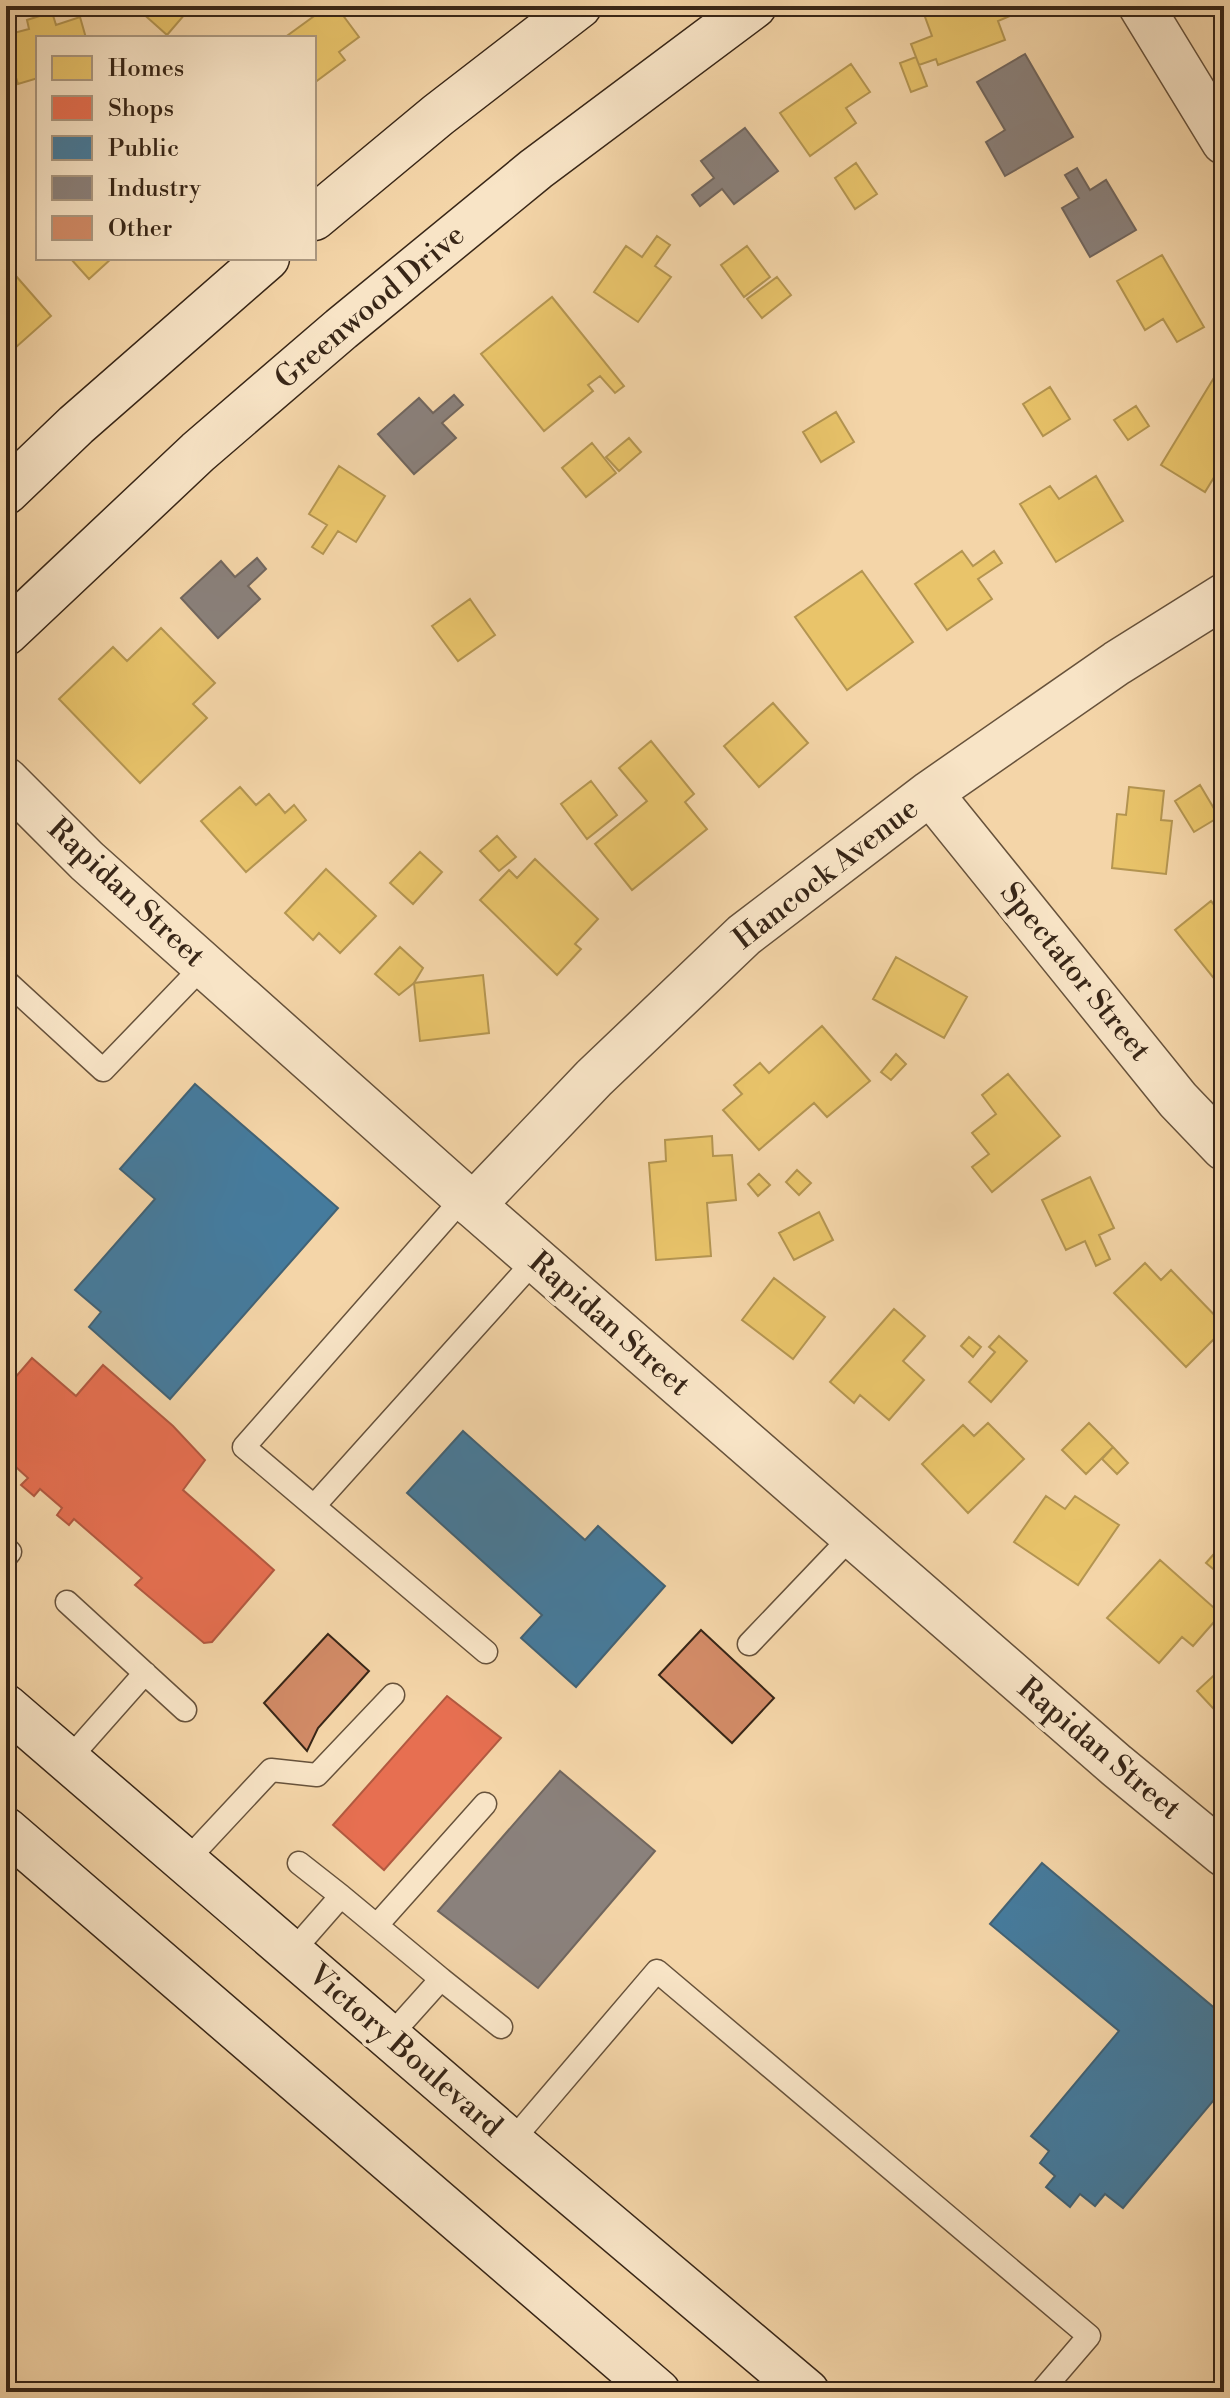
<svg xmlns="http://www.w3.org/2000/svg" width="1230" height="2398" viewBox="0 0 1230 2398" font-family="'Libre Bodoni',serif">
<rect width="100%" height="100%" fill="#f4d5a8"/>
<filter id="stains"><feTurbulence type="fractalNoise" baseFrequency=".0025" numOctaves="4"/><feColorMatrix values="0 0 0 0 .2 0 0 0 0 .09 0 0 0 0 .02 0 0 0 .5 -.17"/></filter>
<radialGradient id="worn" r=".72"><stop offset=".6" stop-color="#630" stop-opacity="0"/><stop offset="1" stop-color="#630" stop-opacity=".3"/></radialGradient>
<path fill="#e9c46a" stroke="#b49551" stroke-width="2" d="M144,6H177L186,13L167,35L140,11Z
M328,6H336L359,37L339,52L345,60L314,83V38H284Z
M921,6H1006L1010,16L998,21L1005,40L938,65L936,59L919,65L911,44L932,36Z
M52,12L56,25L80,17L86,38H38V78L18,84L6,46V35L29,29L27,20Z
M916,57L927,86L911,92L900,63Z
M851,64L870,92L846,108L856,123L810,156L780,113Z
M856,163L877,194L855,209L835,178Z
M657,236L670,245L655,266L671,277L638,322L594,292L626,246L642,257Z
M747,246L770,277L744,297L721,265Z
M1162,255L1204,327L1177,342L1163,319L1145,330L1117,281Z
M70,258H112L89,279Z
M16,276L51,316L6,356V284Z
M777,277L791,295L762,318L747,299Z
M552,297L624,386L615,393L600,376L588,385L593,391L544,431L481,354Z
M1215,376L1224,381V461L1205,492L1161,465Z
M1050,387L1070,419L1043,436L1023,404Z
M1136,406L1149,426L1128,440L1114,420Z
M836,412L854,442L821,462L803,432Z
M629,438L641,452L619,471L606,457Z
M592,443L616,473L586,497L562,468Z
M339,466L385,496L356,542L338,531L323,554L312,547L327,525L309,514Z
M1096,476L1123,521L1056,562L1020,504L1050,486L1059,499Z
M962,551L973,566L994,551L1002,563L978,579L992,599L947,630L915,584Z
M862,571L913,642L847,690L795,617Z
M470,599L495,635L458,661L432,626Z
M161,628L215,683L193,704L207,718L140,783L59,699L113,647L127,661Z
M773,703L808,743L759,787L724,746Z
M651,741L694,794L685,802L707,829L632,890L595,844L647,801L619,768Z
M591,781L617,815L587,839L561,804Z
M1200,785L1219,817L1194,832L1175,801Z
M240,787L256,805L269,794L285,813L294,805L306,820L246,872L201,821Z
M1129,787L1164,791L1161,820L1172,821L1166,874L1112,868L1117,814L1126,815Z
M497,836L516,857L499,871L480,851Z
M420,852L442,872L413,904L390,883Z
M535,859L598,919L575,944L581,949L557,975L480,900L509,870L517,878Z
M326,869L376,916L340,953L319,933L313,940L285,913Z
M1211,901L1224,917V991L1175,930Z
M400,947L423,968L414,983L399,995L375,974Z
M896,957L967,997L944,1038L873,999Z
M483,975L489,1033L420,1041L414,983Z
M822,1026L870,1081L827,1117L814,1103L759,1150L723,1110L742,1094L734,1085L760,1063L769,1073Z
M896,1054L906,1064L891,1080L881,1072Z
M1008,1074L1060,1136L992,1192L972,1167L989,1154L972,1133L996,1114L982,1095Z
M712,1136L713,1156L732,1155L736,1200L707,1203L711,1256L656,1260L649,1163L666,1161L665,1140Z
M797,1170L811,1183L799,1195L786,1182Z
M759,1174L770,1185L758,1196L748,1184Z
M1090,1177L1114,1228L1099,1235L1110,1259L1096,1266L1085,1241L1066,1250L1042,1200Z
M819,1212L833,1240L794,1260L779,1233Z
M1145,1263L1161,1280L1171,1270L1224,1325V1329L1186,1367L1114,1293Z
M774,1278L825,1317L793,1359L742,1320Z
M894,1309L925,1336L903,1361L924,1380L889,1420L860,1395L854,1403L830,1382Z
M999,1336L1027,1361L991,1402L969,1382L995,1352L989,1347Z
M969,1337L981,1347L973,1357L961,1346Z
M988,1423L1024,1459L968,1513L922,1464L963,1425L974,1436Z
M1089,1423L1113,1447L1086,1474L1062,1450Z
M1113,1447L1128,1463L1117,1474L1102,1459Z
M1046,1496L1065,1509L1075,1496L1119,1525L1078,1585L1014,1542Z
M1220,1547L1224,1551V1578L1206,1563Z
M1160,1560L1221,1614L1193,1646L1182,1637L1159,1663L1107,1618Z
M1224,1666V1720L1197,1691Z"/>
<path fill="#e76f51" stroke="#b25940" stroke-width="2" d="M32,1358L76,1396L103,1365L173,1426L205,1460L183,1490L274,1570L212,1642L204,1643L135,1585L142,1578L74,1519L69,1525L57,1515L62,1508L40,1489L34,1496L21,1485L28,1478L6,1458V1388Z
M447,1696L501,1738L384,1870L333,1825Z"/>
<path fill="#457b9d" stroke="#416275" stroke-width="2" d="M195,1084L338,1208L170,1399L89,1327L101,1312L75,1290L155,1199L120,1169Z
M463,1431L585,1540L598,1526L665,1586L576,1687L521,1638L542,1615L407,1493Z
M1042,1863L1224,2016V2088L1123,2208L1105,2194L1095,2206L1080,2194L1070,2207L1046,2187L1055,2176L1040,2163L1049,2151L1031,2136L1119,2031L990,1924Z"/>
<path fill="#8a817c" stroke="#71665e" stroke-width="2" d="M1025,54L1073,137L1005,176L986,142L1005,130L977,82Z
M745,128L778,171L734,204L722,189L700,206L692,195L714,178L701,161Z
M1077,168L1090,190L1106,180L1136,230L1090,257L1062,208L1079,198L1065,175Z
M454,395L463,405L442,423L456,438L414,474L378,434L419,398L433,413Z
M257,558L266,569L248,586L260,599L218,638L181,598L221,561L235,577Z
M560,1771L655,1851L538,1988L438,1911Z"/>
<path fill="#d28b67" stroke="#382617" stroke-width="2" d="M701,1630L774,1698L732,1743L659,1675Z
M328,1634L369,1671L318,1728L307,1751L264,1703Z"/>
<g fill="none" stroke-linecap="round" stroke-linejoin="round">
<g stroke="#67523b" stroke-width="25">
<path id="service" d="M6,981L103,1070L204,965
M464,1197L244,1447L486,1652
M314,1506L536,1259
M6,1548L10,1552L6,1557
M67,1602L185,1710
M749,1644L852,1536
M68,1760L145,1673
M186,1861L271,1770L317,1775L393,1695
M299,1863L341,1896
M377,1925L485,1804
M292,1952L341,1896L441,1979
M389,2037L441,1979L501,2027
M511,2142L657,1971L1089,2336L1041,2392"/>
</g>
<g stroke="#67523b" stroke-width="47">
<path id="minor" d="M1141,6L1224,142
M930,793L1178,1100L1224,1148
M473,1205L594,1078L744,935L930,793L1117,663L1224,596"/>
</g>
<g stroke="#67523b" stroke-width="47">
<path id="tertiary" d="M6,780L87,861L473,1205L1116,1765L1224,1854"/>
</g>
<g stroke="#382617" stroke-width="47">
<path id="secondary" d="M314,218L438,115L579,6
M6,492L76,425L267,258
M6,633L198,452L341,329L536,169L754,6
M6,1707L511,2142L807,2392
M6,1830L658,2392"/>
</g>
<use href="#service" stroke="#f8e4c6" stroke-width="22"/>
<use href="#minor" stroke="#f8e4c6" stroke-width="44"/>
<use href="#tertiary" stroke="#f8e4c6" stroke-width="44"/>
<use href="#secondary" stroke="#f8e4c6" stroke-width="44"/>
</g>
<g text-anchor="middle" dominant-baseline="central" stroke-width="8" stroke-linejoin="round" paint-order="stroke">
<g font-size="30" fill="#382617" stroke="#f8e4c6">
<text transform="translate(370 307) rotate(-40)">Greenwood Drive</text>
<text transform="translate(826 874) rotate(-38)">Hancock Avenue</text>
<text transform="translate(126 893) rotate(43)">Rapidan Street</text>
<text transform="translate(1075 972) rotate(51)">Spectator Street</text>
<text transform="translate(609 1324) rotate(41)">Rapidan Street</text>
<text transform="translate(1099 1749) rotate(40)">Rapidan Street</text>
<text transform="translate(405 2051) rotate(41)">Victory Boulevard</text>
</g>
</g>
<rect width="1230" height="2398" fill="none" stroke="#f4d5a8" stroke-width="32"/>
<rect x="8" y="8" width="1214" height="2382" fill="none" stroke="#382617" stroke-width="4"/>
<rect x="16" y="16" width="1198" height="2366" fill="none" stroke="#382617" stroke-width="2"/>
<rect x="36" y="36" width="280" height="224" fill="#f8e4c6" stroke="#ab9880" stroke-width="2"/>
<rect x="52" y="56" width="40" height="24" fill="#e9c46a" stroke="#ab9880" stroke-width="2"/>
<text x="108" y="76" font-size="24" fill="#382617">Homes</text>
<rect x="52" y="96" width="40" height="24" fill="#e76f51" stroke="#ab9880" stroke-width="2"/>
<text x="108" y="116" font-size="24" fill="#382617">Shops</text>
<rect x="52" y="136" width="40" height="24" fill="#457b9d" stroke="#ab9880" stroke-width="2"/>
<text x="108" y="156" font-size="24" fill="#382617">Public</text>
<rect x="52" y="176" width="40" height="24" fill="#8a817c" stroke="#ab9880" stroke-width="2"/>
<text x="108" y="196" font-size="24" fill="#382617">Industry</text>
<rect x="52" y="216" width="40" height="24" fill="#d28b67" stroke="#ab9880" stroke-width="2"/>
<text x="108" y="236" font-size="24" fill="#382617">Other</text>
<rect width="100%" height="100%" filter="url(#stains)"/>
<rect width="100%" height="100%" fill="url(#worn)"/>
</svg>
